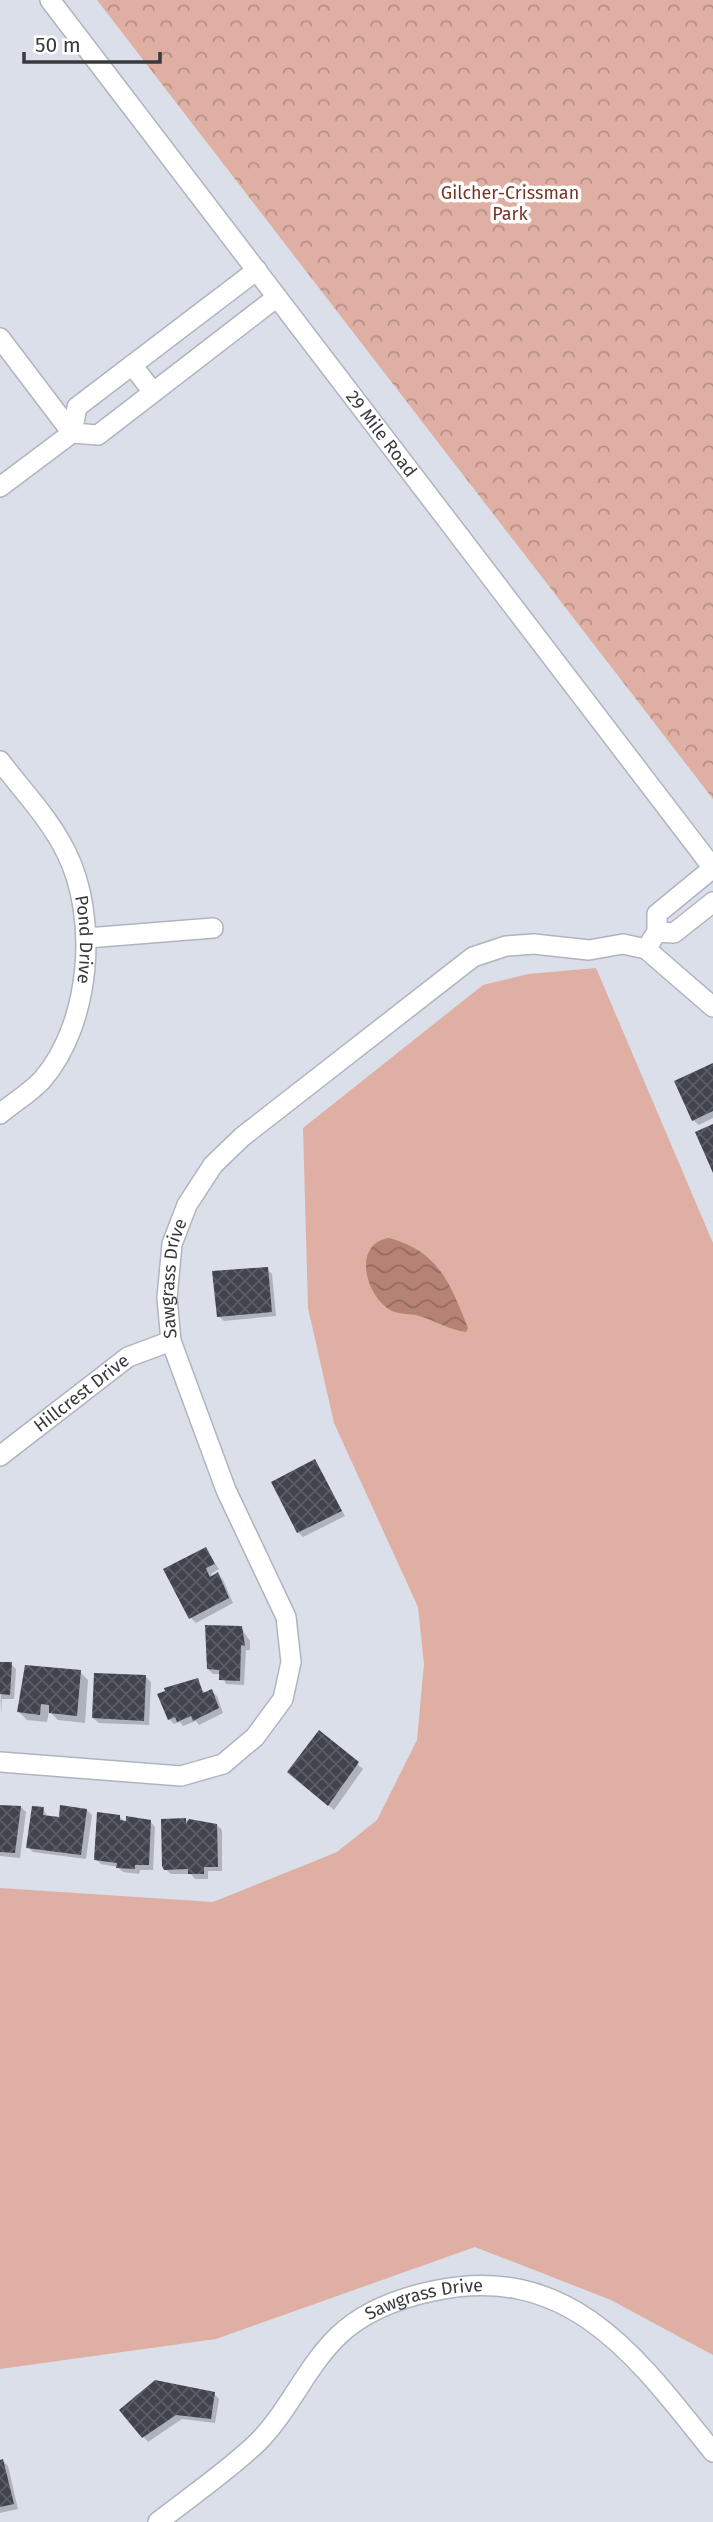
<svg xmlns="http://www.w3.org/2000/svg" width="713" height="2522" viewBox="0 0 713 2522" font-family="'Fira Sans',sans-serif">
<defs>
<pattern id="park-crowns" width="20" height="18" patternUnits="userSpaceOnUse" patternTransform="scale(1.75)"><rect width="20" height="18" fill="#dfafa3"/><path d="M2 6a3 3 0 1 1 6 0M12 15a3 3 0 1 1 6 0" fill="none" stroke="#b68f86"/></pattern>
<pattern id="water-waves" width="16" height="10" patternUnits="userSpaceOnUse" patternTransform="scale(1.75)"><rect width="16" height="10" fill="#b68275"/><path d="M0 5q4-4 8 0t8 0" fill="none" stroke="#956b61"/></pattern>
<pattern id="building-cross-hatch" width="8" height="8" patternUnits="userSpaceOnUse" patternTransform="scale(1.75)"><rect width="8" height="8" fill="#41444d"/><path d="M0 0l8 8M0 8l8-8" fill="none" stroke="#5b5e65"/></pattern>
</defs>
<rect width="100%" height="100%" fill="#dadfe9"/>
<path fill="#dfafa3" d="M596,968L713,1243V2355L611,2300L475,2247L216,2339L0,2369V1888L213,1902L337,1852L377,1820L417,1740L424,1664L418,1607L334,1423L308,1308L303,1128L483,985L528,974Z"/>
<path fill="url(#park-crowns)" d="M97,0H713V799Z"/>
<path fill="url(#water-waves)" d="M389,1238C440,1252 450,1284 468,1328L466,1332C447,1329 437,1321 419,1316C411,1313 401,1315 392,1311C366,1298 351,1244 389,1238Z"/>
<path fill="#0003" d="M713,1064V1118L699,1125L693,1120Z
M267,1269L272,1274L276,1316L224,1321L219,1316Z
M314,1461L345,1516L303,1537L298,1532Z
M205,1549L219,1569L211,1574L212,1578L218,1574L223,1580L233,1603L196,1623L191,1618Z
M241,1628L250,1641V1650H246L244,1685L226,1684L221,1674H213L208,1669Z
M0,1663L11,1664L16,1669L14,1699H2L1,1715Z
M80,1672L88,1680L85,1723L58,1720L49,1711L47,1722L27,1720L19,1712Z
M146,1677L151,1682L149,1725L99,1723L93,1718Z
M197,1680L205,1694L211,1691L217,1696L223,1713L199,1725L196,1721L183,1726L180,1722L174,1724L169,1719Z
M319,1732L363,1769L334,1810L295,1777Z
M0,1807H21L26,1812L20,1858L0,1856Z
M43,1809L48,1817L60,1819L87,1810L92,1815L86,1859L33,1852L28,1847Z
M120,1817L127,1824L150,1821L155,1827L153,1870H140L139,1874L123,1872L118,1867L101,1864L95,1859Z
M186,1820L217,1825L222,1830V1871H208V1879H195L191,1874H171L165,1869Z
M214,2394L219,2399L215,2423L182,2419L148,2442L121,2410Z
M3,2461L8,2466L18,2509L0,2513V2462Z"/>
<path fill="url(#building-cross-hatch)" d="M713,1063V1111L692,1121L674,1081Z
M713,1124V1173L695,1132Z
M268,1267L272,1312L217,1317L212,1271Z
M315,1459L342,1511L297,1533L271,1482Z
M206,1547L215,1564L206,1568L208,1573L210,1577L218,1572L229,1598L189,1619L163,1569Z
M205,1625L242,1626L245,1646L241,1645L240,1681L219,1680V1670L207,1669Z
M0,1662H12L10,1695L0,1694Z
M25,1665L81,1670L77,1716L49,1713V1705L41,1704L40,1715L17,1712Z
M94,1673L146,1675L144,1721L92,1718Z
M198,1678L203,1693L212,1689L219,1708L193,1721L191,1716L177,1722L175,1717L168,1720L157,1694L165,1691L164,1688Z
M319,1730L359,1762L328,1806L287,1772Z
M0,1805L21,1806L15,1853L0,1852Z
M60,1805L87,1809L81,1855L26,1848L32,1806L44,1807L43,1815L59,1817Z
M97,1812L120,1815V1820L126,1821V1816L151,1820L149,1865H135V1869L116,1868L117,1863L94,1860Z
M186,1818V1824L189,1819L217,1824L218,1867H204V1874H188V1869L164,1870L162,1866L161,1819Z
M155,2380L215,2392L211,2419L176,2415L142,2438L119,2410Z
M3,2459L14,2504L0,2507V2460Z"/>
<g fill="none" stroke-linecap="round" stroke-linejoin="round">
<g stroke="#b0b4bf" stroke-width="22">
<g id="minor">
<path id="s1" d="M50,0L713,868"/>
<path d="M0,338L72,433"/>
<path d="M132,365L153,392"/>
<path d="M72,433L98,435L277,297"/>
<path d="M0,487L72,433L77,407L257,270"/>
<path id="s2" d="M0,761C22,790 50,819 66,852C99,917 91,1024 42,1080C30,1093 13,1103 0,1114"/>
<path d="M657,932L674,933L713,902"/>
<path d="M87,938L213,928"/>
<path d="M646,949L657,932V914L713,868"/>
<path d="M646,949L713,1007"/>
<path id="s3" d="M0,1456L128,1357L171,1341"/>
<path id="s4" d="M0,1762L181,1776L223,1764L255,1737L283,1699L291,1662L286,1617L226,1490L171,1341L167,1298L172,1244L187,1205L213,1165L242,1137L473,957L506,946L534,944L589,950L623,944L646,949"/>
<path id="s5" d="M158,2522C191,2496 228,2471 258,2442C289,2411 306,2367 338,2336C363,2312 400,2298 433,2291C570,2261 638,2358 713,2452"/>
</g>
</g>
<use href="#minor" stroke="#fff" stroke-width="19"/>
</g>
<g text-anchor="middle" dominant-baseline="central" stroke-width="7" stroke-linejoin="round" paint-order="stroke">
<g font-size="18" fill="#783525" stroke="#fff">
<text x="510" y="193">Gilcher-Crissman<tspan x="510" dy="21">Park</tspan></text>
</g>
<g font-size="18" fill="#383a3e" stroke="#fff">
<text stroke="none"><textPath href="#s1" startOffset="546">29 Mile Road</textPath></text>
<text stroke="none"><textPath href="#s2" startOffset="203">Pond Drive</textPath></text>
<text stroke="none"><textPath href="#s4" startOffset="760">Sawgrass Drive</textPath></text>
<text stroke="none"><textPath href="#s3" startOffset="103">Hillcrest Drive</textPath></text>
<text stroke="none"><textPath href="#s5" startOffset="357">Sawgrass Drive</textPath></text>
</g>
</g>
<path d="M24 52v10h136v-10" fill="none" stroke="#383a3e" stroke-width="3.5"/>
<text x="35" y="52" font-size="21" fill="#383a3e" stroke="#ffffff" stroke-width="5" paint-order="stroke">50 m</text>
</svg>
